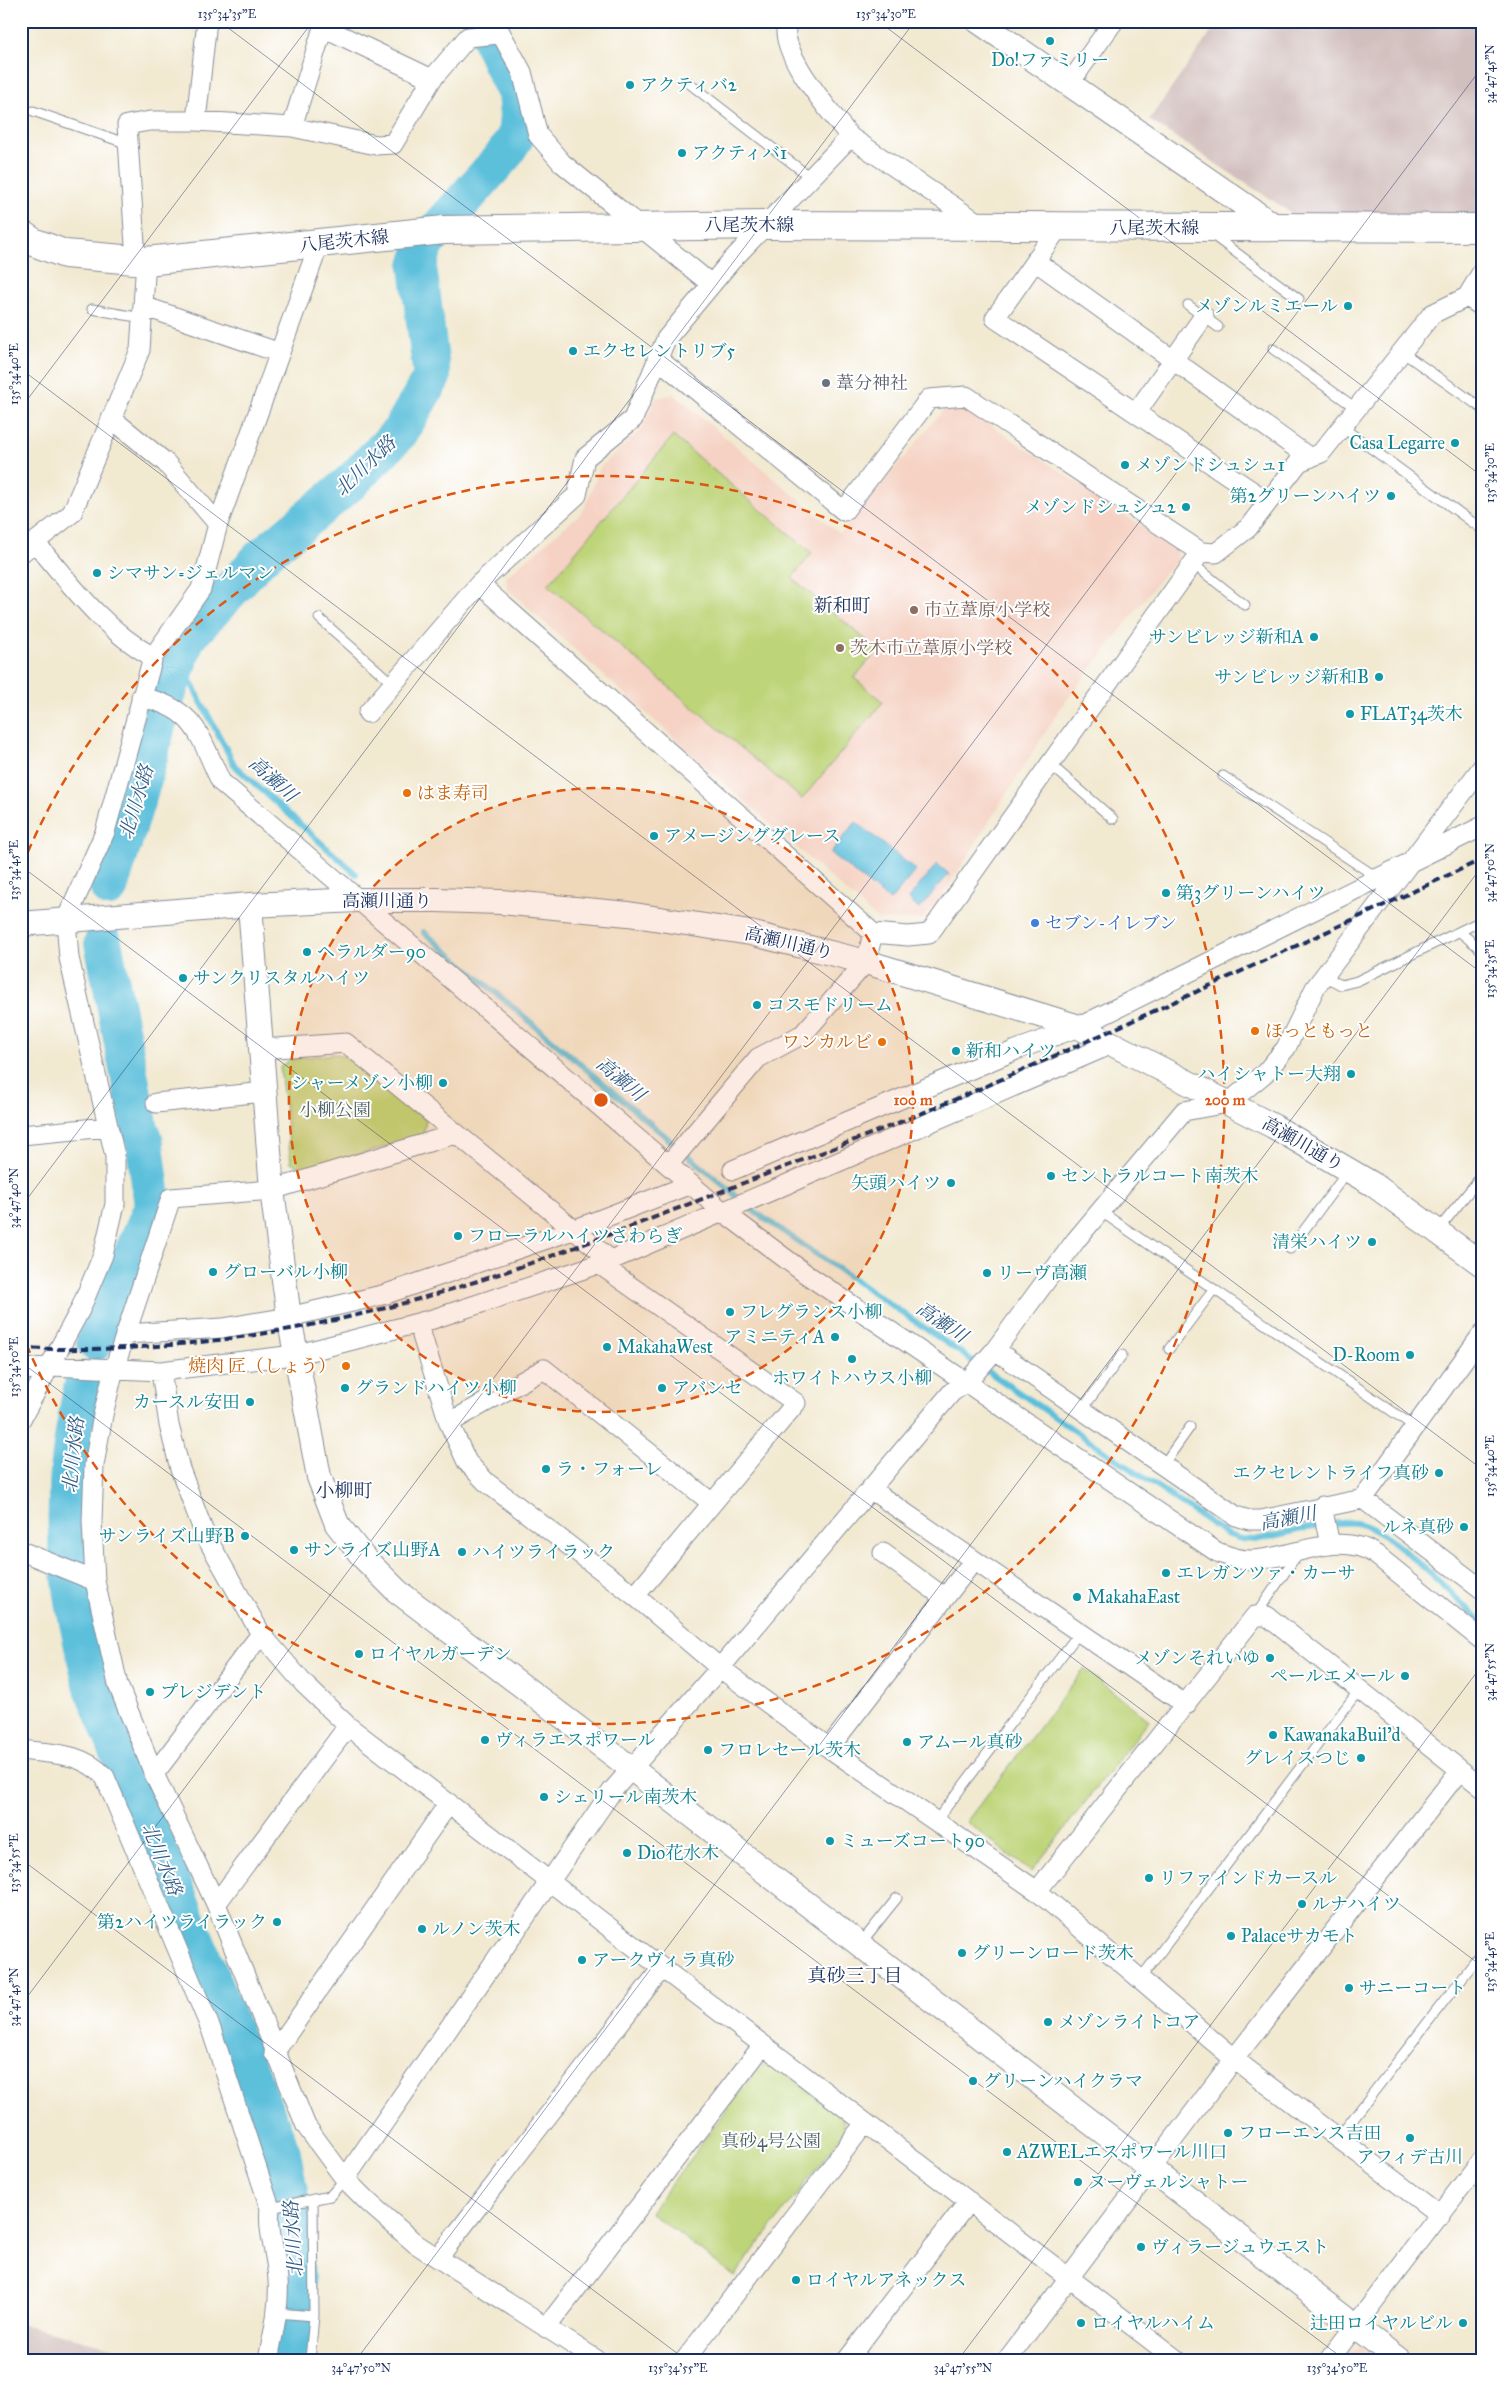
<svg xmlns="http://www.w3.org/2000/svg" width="1504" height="2381" viewBox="0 0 1504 2381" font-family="'IM FELL Great Primer','Noto Serif JP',serif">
<rect width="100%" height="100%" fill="#fff"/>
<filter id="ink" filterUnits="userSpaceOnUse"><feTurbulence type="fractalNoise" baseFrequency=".02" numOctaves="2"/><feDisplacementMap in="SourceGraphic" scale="10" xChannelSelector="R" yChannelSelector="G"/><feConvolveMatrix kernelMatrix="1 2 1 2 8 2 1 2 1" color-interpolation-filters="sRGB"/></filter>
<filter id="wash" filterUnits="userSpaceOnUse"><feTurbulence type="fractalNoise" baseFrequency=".0096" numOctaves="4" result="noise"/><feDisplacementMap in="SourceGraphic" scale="20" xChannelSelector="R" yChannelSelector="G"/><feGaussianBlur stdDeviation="1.12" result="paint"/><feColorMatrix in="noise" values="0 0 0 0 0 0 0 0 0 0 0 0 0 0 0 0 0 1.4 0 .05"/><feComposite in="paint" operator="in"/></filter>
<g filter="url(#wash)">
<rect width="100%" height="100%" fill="#f2e9d1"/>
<path fill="#f5d2c3" d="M674,394L840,534L946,407L961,405L1177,550L1178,561L1168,569L1062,706L941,898L923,919L878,920L507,589L506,577L580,514L585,507L600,467L641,430L656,398Z
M1362,2346L1381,2360H1339L1343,2355Z"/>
<path fill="#d1bfbd" d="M1219,21H1483V220L1293,214L1149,120Z
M21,2324L141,2355L139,2360H21Z"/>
<path fill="#bdd478" stroke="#6c826b" d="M673,436L812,553L792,578L878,650L854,678L883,702L802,799L548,585Z
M335,1054L347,1057L426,1120L423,1136L305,1170L291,1162L280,1067L291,1059Z
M1084,1669L1149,1720L1031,1872L966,1822Z
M774,2064L843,2119L845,2131L734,2276L650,2212L760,2066Z"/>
<path fill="#5dc0db" stroke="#3c789c" d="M856,822L916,870L890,901L830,853Z
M937,864L949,874L919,909L908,899Z"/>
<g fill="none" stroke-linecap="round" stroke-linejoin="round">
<path stroke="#5dc0db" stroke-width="6" d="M179,660L235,766L356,874
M424,932L755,1212L1226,1534L1241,1539L1255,1540C1279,1535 1334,1520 1356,1523C1389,1527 1456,1599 1483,1624"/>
<path stroke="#5dc0db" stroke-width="38" d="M109,888L144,776L157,725L186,639L260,558L350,483L400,432L432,377L418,266L425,244L503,156L516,136L518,116L516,93L500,61L483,21
M95,1342L153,1206L144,1138L140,1130L103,942
M84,1380C71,1440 62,1502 69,1563C73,1606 83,1649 94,1691L282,2153L293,2214L297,2307L291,2360"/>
</g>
</g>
<g filter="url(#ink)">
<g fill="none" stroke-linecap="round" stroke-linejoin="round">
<g stroke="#868c98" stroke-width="11">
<path id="service" d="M686,81L810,177
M33,111L128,144
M1211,234L1299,299
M1188,305L1218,327
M92,309L142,318
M1273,349L1357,409
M1402,352L1483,409
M1342,427L1483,530
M1193,564L1245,605
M319,618L393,684
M1050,764L1113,819
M1223,776L1378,878
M1460,932L1483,951
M1324,976L1341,985L1357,981L1483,920
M1100,1211L1415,1427
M1438,1230L1483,1174
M1290,1249L1348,1171
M1169,1349L1214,1289
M1082,1410L1122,1355
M1163,1465L1190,1427
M1255,1616L1297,1555
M936,1821L1079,1633
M861,1943L897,1898
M1140,1979L1359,1690
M1338,2138L1483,1951
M270,2208L330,2196L345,2179
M277,2313L314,2316
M310,2360L314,2316L313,2199"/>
</g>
<g stroke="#868c98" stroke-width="21">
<path id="minor" d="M494,21L522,72L538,135L562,163L711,284
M788,21C774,49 833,114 850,137L731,261L666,339L633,419L585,458L577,495L479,584L873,933L908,936L929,934L1201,552
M323,27L432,79
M1069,84L1114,21
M196,121L207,21
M292,127L325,21
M850,137L981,225
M1059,227L995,318L1268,502
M136,260L127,125L150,121H196L292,127L376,145L393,144L432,79L468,37L499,34
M1035,261L1310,458
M1467,297L1483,307
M143,306L280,353
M657,358L844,511L929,399L966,396L1201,552L1216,553L1248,528L1299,462L1321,453L1432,314L1467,297L1483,270
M1136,413L1204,316
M111,418L166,463L218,524
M35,542C71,585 104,630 153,657
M21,553L72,513L140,350L146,261
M141,697C197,709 199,736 221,782L722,1211L806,1274L1217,1552C1228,1556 1238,1560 1250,1560C1290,1560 1338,1529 1375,1554L1483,1641
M368,713L479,584
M262,1049L346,1043L611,1260
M156,1103L265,1092
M455,1134L272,1190L171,1198L114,1369L103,1415L94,1465L92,1521L95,1581L118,1685L154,1774L216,1904L306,2126L345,2179L368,2202L416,2244L597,2360
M21,1135L107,1127
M668,1165L758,1058L803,1034L866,962L873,933
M733,1170L1016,1050L1079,1027L1483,826
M599,1264L796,1403L635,1596
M418,1323L449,1423L467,1462L486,1482L635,1596L720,1668L829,1748L1037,1891L1234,2059L1441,2216
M125,1334L223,1328L289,1317L386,1294L573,1230L691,1184
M995,1350L1236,1516L1249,1520H1261L1363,1499L1483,1590
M21,1370L51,1366L161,1371L227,1363L295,1355L433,1319L611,1260L1112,1044
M161,1371L169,1425L180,1469L205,1535L261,1634L304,1684L348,1726L662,1968L1177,2360
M21,1419L80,1310L103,1255L115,1204V1156L69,958L66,920L105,832L153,657L201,589L218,524L319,244
M449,1423L544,1369L712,1503
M870,1489L1186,1705
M1363,1499L1483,1333
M1322,1506L1330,1545
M21,1551L95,1581
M883,1553L945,1598
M829,1748L974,1560
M21,1750C53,1754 82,1752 105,1777L211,2029L270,2208C267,2233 277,2255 278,2280C280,2306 273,2334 268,2360
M154,1774L261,1634
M1037,1891L1255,1616H1267L1483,1788
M216,1904L348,1726
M274,2053L449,1803
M345,2179L612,1791L720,1668L952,1392L967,1382L995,1350L1076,1240L1184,1111L1228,1103L1265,1073L1286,1048L1315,988L1483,766
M438,2258L662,1968
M546,2328L763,2045
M685,2360L865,2123
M847,2360L969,2201
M1007,2360L1234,2059L1460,1770
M1329,2360L1483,2158"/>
</g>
<g stroke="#868c98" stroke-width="26">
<path id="tertiary" d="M978,21L1279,229
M250,905L272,1190L289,1317L319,1477L337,1524L363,1557L397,1591L632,1769L1399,2360
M21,924L250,905L358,900H436L501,902L628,914L750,933L866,962L1079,1027L1273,1126L1374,1185L1483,1265"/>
</g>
<g stroke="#868c98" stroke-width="30">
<path id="primary" d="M21,234L33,242L65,254L146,261L444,230L764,225L1483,228"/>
</g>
<use href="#service" stroke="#fff" stroke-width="9"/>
<use href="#minor" stroke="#fff" stroke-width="19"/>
<use href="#tertiary" stroke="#fff" stroke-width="24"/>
<use href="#primary" stroke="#fff" stroke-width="28"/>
<path stroke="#1b2f5e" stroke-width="4" stroke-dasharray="8 4" stroke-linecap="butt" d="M21,1348C153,1354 288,1336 415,1300C528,1268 637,1224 746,1182C828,1150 912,1119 993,1083C1157,1011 1320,935 1483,859"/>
</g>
</g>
<path fill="none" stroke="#1b2f5e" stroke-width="1" stroke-opacity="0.45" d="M219,21L1483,974M878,21L1483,477M21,369L1483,1470M21,408L313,21M21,866L1483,1967M21,1207L915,21M21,1362L1345,2360M21,1859L686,2360M21,2005L1483,66M21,2355L27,2360M356,2360L1483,865M958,2360L1483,1664"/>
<circle cx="601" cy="1100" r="312" fill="#de5710" fill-opacity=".12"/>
<g fill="none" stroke="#de5710" stroke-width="2.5" stroke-dasharray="9 6">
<circle cx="601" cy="1100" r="312"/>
<path d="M22 866A624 624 0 1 1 22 1334"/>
</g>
<g fill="#0f9aa8" stroke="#fff" stroke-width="2">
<circle cx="1050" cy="41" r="5"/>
<circle cx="630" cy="85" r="5"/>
<circle cx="682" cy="153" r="5"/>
<circle cx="1348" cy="306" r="5"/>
<circle cx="573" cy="351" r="5"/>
<circle cx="1455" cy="443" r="5"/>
<circle cx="1125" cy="465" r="5"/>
<circle cx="1391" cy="496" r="5"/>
<circle cx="1186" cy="507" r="5"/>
<circle cx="97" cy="573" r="5"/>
<circle cx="1314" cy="637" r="5"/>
<circle cx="1379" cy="677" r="5"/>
<circle cx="1350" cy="714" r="5"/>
<circle cx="654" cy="836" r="5"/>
<circle cx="1166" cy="893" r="5"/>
<circle cx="307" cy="952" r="5"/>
<circle cx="183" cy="978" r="5"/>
<circle cx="757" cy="1005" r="5"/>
<circle cx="956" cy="1051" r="5"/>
<circle cx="1351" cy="1074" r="5"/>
<circle cx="443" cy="1083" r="5"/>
<circle cx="1051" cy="1176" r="5"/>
<circle cx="951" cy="1183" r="5"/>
<circle cx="458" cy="1236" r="5"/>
<circle cx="1372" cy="1242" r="5"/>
<circle cx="213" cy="1272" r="5"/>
<circle cx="987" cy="1273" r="5"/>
<circle cx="730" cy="1312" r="5"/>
<circle cx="835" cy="1337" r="5"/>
<circle cx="607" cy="1347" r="5"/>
<circle cx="1410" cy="1355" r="5"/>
<circle cx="852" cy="1359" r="5"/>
<circle cx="345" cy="1388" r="5"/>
<circle cx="662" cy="1388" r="5"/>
<circle cx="250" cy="1402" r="5"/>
<circle cx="546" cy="1469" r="5"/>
<circle cx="1439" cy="1473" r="5"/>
<circle cx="1464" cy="1527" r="5"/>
<circle cx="245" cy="1536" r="5"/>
<circle cx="294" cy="1550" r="5"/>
<circle cx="462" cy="1552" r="5"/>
<circle cx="1166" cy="1573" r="5"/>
<circle cx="1077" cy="1597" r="5"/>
<circle cx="359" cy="1654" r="5"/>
<circle cx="1270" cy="1658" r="5"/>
<circle cx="1405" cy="1676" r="5"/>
<circle cx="150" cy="1692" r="5"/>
<circle cx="1273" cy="1735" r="5"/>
<circle cx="485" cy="1740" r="5"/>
<circle cx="907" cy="1742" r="5"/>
<circle cx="708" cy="1750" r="5"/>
<circle cx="1361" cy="1758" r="5"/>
<circle cx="544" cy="1797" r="5"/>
<circle cx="830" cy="1841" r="5"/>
<circle cx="627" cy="1853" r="5"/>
<circle cx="1149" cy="1878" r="5"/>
<circle cx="1302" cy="1904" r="5"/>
<circle cx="277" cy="1922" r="5"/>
<circle cx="422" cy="1929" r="5"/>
<circle cx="1231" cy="1936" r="5"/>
<circle cx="962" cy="1953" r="5"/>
<circle cx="582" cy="1960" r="5"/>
<circle cx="1349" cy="1988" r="5"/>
<circle cx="1048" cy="2022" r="5"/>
<circle cx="973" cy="2081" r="5"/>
<circle cx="1228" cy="2133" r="5"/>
<circle cx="1410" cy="2138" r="5"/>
<circle cx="1007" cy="2152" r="5"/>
<circle cx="1078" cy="2182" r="5"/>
<circle cx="1141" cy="2247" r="5"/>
<circle cx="796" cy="2280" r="5"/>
<circle cx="1081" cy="2323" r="5"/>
<circle cx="1463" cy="2323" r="5"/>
</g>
<circle fill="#6b7280" stroke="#fff" stroke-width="2" cx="826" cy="383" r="5"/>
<g fill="#8d6e63" stroke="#fff" stroke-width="2">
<circle cx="914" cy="610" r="5"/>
<circle cx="840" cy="648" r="5"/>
</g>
<g fill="#e8710a" stroke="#fff" stroke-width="2">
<circle cx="407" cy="793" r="5"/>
<circle cx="1255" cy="1031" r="5"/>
<circle cx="882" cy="1042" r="5"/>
<circle cx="346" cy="1366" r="5"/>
</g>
<circle fill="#3f7fe0" stroke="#fff" stroke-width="2" cx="1035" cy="923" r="5"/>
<g text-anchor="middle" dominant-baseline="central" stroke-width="4" stroke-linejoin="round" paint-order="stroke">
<g font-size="18" fill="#0d838f" stroke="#fff" text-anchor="start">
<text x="1050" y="60" text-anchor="middle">Do!ファミリー</text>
<text x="640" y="85">アクティバ2</text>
<text x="692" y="153">アクティバ1</text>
<text x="1338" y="306" text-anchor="end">メゾンルミエール</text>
<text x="583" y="351">エクセレントリブ5</text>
<text x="1445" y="443" text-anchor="end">Casa Legarre</text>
<text x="1135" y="465">メゾンドシュシュ1</text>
<text x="1381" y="496" text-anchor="end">第2グリーンハイツ</text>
<text x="1176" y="507" text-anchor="end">メゾンドシュシュ2</text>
<text x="107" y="573">シマサン=ジェルマン</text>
<text x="1304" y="637" text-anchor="end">サンビレッジ新和A</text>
<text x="1369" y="677" text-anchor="end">サンビレッジ新和B</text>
<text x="1360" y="714">FLAT34茨木</text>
<text x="664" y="836">アメージンググレース</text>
<text x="1176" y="893">第3グリーンハイツ</text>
<text x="317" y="952">ヘラルダー90</text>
<text x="193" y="978">サンクリスタルハイツ</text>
<text x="767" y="1005">コスモドリーム</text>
<text x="966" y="1051">新和ハイツ</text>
<text x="1341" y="1074" text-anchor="end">ハイシャトー大翔</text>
<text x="433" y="1083" text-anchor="end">シャーメゾン小柳</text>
<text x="1061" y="1176">セントラルコート南茨木</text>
<text x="941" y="1183" text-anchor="end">矢頭ハイツ</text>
<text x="468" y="1236">フローラルハイツさわらぎ</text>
<text x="1362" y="1242" text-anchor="end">清栄ハイツ</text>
<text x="223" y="1272">グローバル小柳</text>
<text x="997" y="1273">リーヴ高瀬</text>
<text x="740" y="1312">フレグランス小柳</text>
<text x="825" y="1337" text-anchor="end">アミニティA</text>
<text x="617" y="1347">MakahaWest</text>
<text x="1400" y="1355" text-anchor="end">D-Room</text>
<text x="852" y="1378" text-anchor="middle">ホワイトハウス小柳</text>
<text x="355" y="1388">グランドハイツ小柳</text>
<text x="672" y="1388">アバンセ</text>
<text x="240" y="1402" text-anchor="end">カースル安田</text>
<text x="556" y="1469">ラ・フォーレ</text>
<text x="1429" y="1473" text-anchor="end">エクセレントライフ真砂</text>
<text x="1454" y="1527" text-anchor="end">ルネ真砂</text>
<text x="235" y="1536" text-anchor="end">サンライズ山野B</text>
<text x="304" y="1550">サンライズ山野A</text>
<text x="472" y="1552">ハイツライラック</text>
<text x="1176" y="1573">エレガンツァ・カーサ</text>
<text x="1087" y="1597">MakahaEast</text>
<text x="369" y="1654">ロイヤルガーデン</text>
<text x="1260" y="1658" text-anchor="end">メゾンそれいゆ</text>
<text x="1395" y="1676" text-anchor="end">ペールエメール</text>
<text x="160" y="1692">プレジデント</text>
<text x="1283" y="1735">KawanakaBuil'd</text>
<text x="495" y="1740">ヴィラエスポワール</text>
<text x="917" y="1742">アムール真砂</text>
<text x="718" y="1750">フロレセール茨木</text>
<text x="1351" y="1758" text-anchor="end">グレイスつじ</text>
<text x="554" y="1797">シェリール南茨木</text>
<text x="840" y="1841">ミューズコート90</text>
<text x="637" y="1853">Dio花水木</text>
<text x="1159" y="1878">リファインドカースル</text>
<text x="1312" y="1904">ルナハイツ</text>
<text x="267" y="1922" text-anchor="end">第2ハイツライラック</text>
<text x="432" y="1929">ルノン茨木</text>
<text x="1241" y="1936">Palaceサカモト</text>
<text x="972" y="1953">グリーンロード茨木</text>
<text x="592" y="1960">アークヴィラ真砂</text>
<text x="1359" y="1988">サニーコート</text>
<text x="1058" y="2022">メゾンライトコア</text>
<text x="983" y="2081">グリーンハイクラマ</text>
<text x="1238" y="2133">フローエンス吉田</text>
<text x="1017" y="2152">AZWELエスポワール川口</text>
<text x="1410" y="2157" text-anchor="middle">アフィデ古川</text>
<text x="1088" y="2182">ヌーヴェルシャトー</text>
<text x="1151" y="2247">ヴィラージュウエスト</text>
<text x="806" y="2280">ロイヤルアネックス</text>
<text x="1091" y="2323">ロイヤルハイム</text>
<text x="1453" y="2323" text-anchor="end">辻田ロイヤルビル</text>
</g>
<g font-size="18" fill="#1b2f5e" stroke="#fff">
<text x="749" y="225">八尾茨木線</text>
<text x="1154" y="228">八尾茨木線</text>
<text transform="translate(344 241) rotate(-6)">八尾茨木線</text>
<text x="387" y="901">高瀬川通り</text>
<text transform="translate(789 943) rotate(13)">高瀬川通り</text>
<text transform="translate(1303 1144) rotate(30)">高瀬川通り</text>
</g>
<g font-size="18" fill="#5b616d" stroke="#fff" text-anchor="start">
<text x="836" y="383">葦分神社</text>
</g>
<g font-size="18" fill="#785e54" stroke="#fff" text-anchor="start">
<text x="924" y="610">市立葦原小学校</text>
<text x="850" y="648">茨木市立葦原小学校</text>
</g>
<g font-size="18" fill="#c56008" stroke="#fff" text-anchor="start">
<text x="417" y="793">はま寿司</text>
<text x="1265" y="1031">ほっともっと</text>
<text x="872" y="1042" text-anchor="end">ワンカルビ</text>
<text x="336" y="1366" text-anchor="end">焼肉 匠（しょう）</text>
</g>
<g font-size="18" fill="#366cbe" stroke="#fff" text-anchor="start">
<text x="1045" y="923">セブン-イレブン</text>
</g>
<g font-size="18" fill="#4c6166" stroke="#fff">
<text x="335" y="1110">小柳公園</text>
<text x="771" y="2141">真砂4号公園</text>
</g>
<g font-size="19" font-style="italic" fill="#2f5a84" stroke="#fff">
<text transform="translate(365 466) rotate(-44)">北川水路</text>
<text transform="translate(273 779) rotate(42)">高瀬川</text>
<text transform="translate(136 802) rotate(-73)">北川水路</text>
<text transform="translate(621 1079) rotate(40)">高瀬川</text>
<text transform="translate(942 1322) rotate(34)">高瀬川</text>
<text transform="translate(73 1455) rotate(-84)">北川水路</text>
<text transform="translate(1288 1518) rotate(-11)">高瀬川</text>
<text transform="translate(162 1859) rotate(68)">北川水路</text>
<text transform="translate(293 2239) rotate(-94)">北川水路</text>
</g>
<g font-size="19" fill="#1b2f5e" stroke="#fff">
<text x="842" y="605">新和町</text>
<text x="344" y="1490">小柳町</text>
<text x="855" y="1975">真砂三丁目</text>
</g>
</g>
<circle cx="601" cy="1100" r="8" fill="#de5710" stroke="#fff" stroke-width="2.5"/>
<g font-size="15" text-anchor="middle" font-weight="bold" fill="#de5710" stroke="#fff" stroke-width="4" stroke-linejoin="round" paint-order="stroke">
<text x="913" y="1105">100 m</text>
<text x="1225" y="1105">200 m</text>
</g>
<rect width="1504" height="2381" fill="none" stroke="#fff" stroke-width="55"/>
<rect x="28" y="28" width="1448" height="2326" fill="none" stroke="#1b2f5e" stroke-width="2"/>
<g font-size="12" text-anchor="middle" fill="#1b2f5e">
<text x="227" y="18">135°34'35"E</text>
<text x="886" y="18">135°34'30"E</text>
<text transform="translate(1490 74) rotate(-90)" y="4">34°47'45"N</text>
<text transform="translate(14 374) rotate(-90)" y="4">135°34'40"E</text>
<text transform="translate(1490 473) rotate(-90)" y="4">135°34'30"E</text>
<text transform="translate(14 870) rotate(-90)" y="4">135°34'45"E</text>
<text transform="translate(1490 873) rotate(-90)" y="4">34°47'50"N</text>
<text transform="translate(1490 969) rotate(-90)" y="4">135°34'35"E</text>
<text transform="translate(14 1198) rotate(-90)" y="4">34°47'40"N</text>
<text transform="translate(14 1367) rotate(-90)" y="4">135°34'50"E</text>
<text transform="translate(1490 1466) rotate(-90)" y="4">135°34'40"E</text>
<text transform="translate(1490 1672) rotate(-90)" y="4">34°47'55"N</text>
<text transform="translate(14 1863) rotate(-90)" y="4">135°34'55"E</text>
<text transform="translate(1490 1962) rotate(-90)" y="4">135°34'45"E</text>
<text transform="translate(14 1997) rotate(-90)" y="4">34°47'45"N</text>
<text x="361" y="2372">34°47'50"N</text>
<text x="678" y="2372">135°34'55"E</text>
<text x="963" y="2372">34°47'55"N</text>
<text x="1337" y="2372">135°34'50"E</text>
</g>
</svg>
